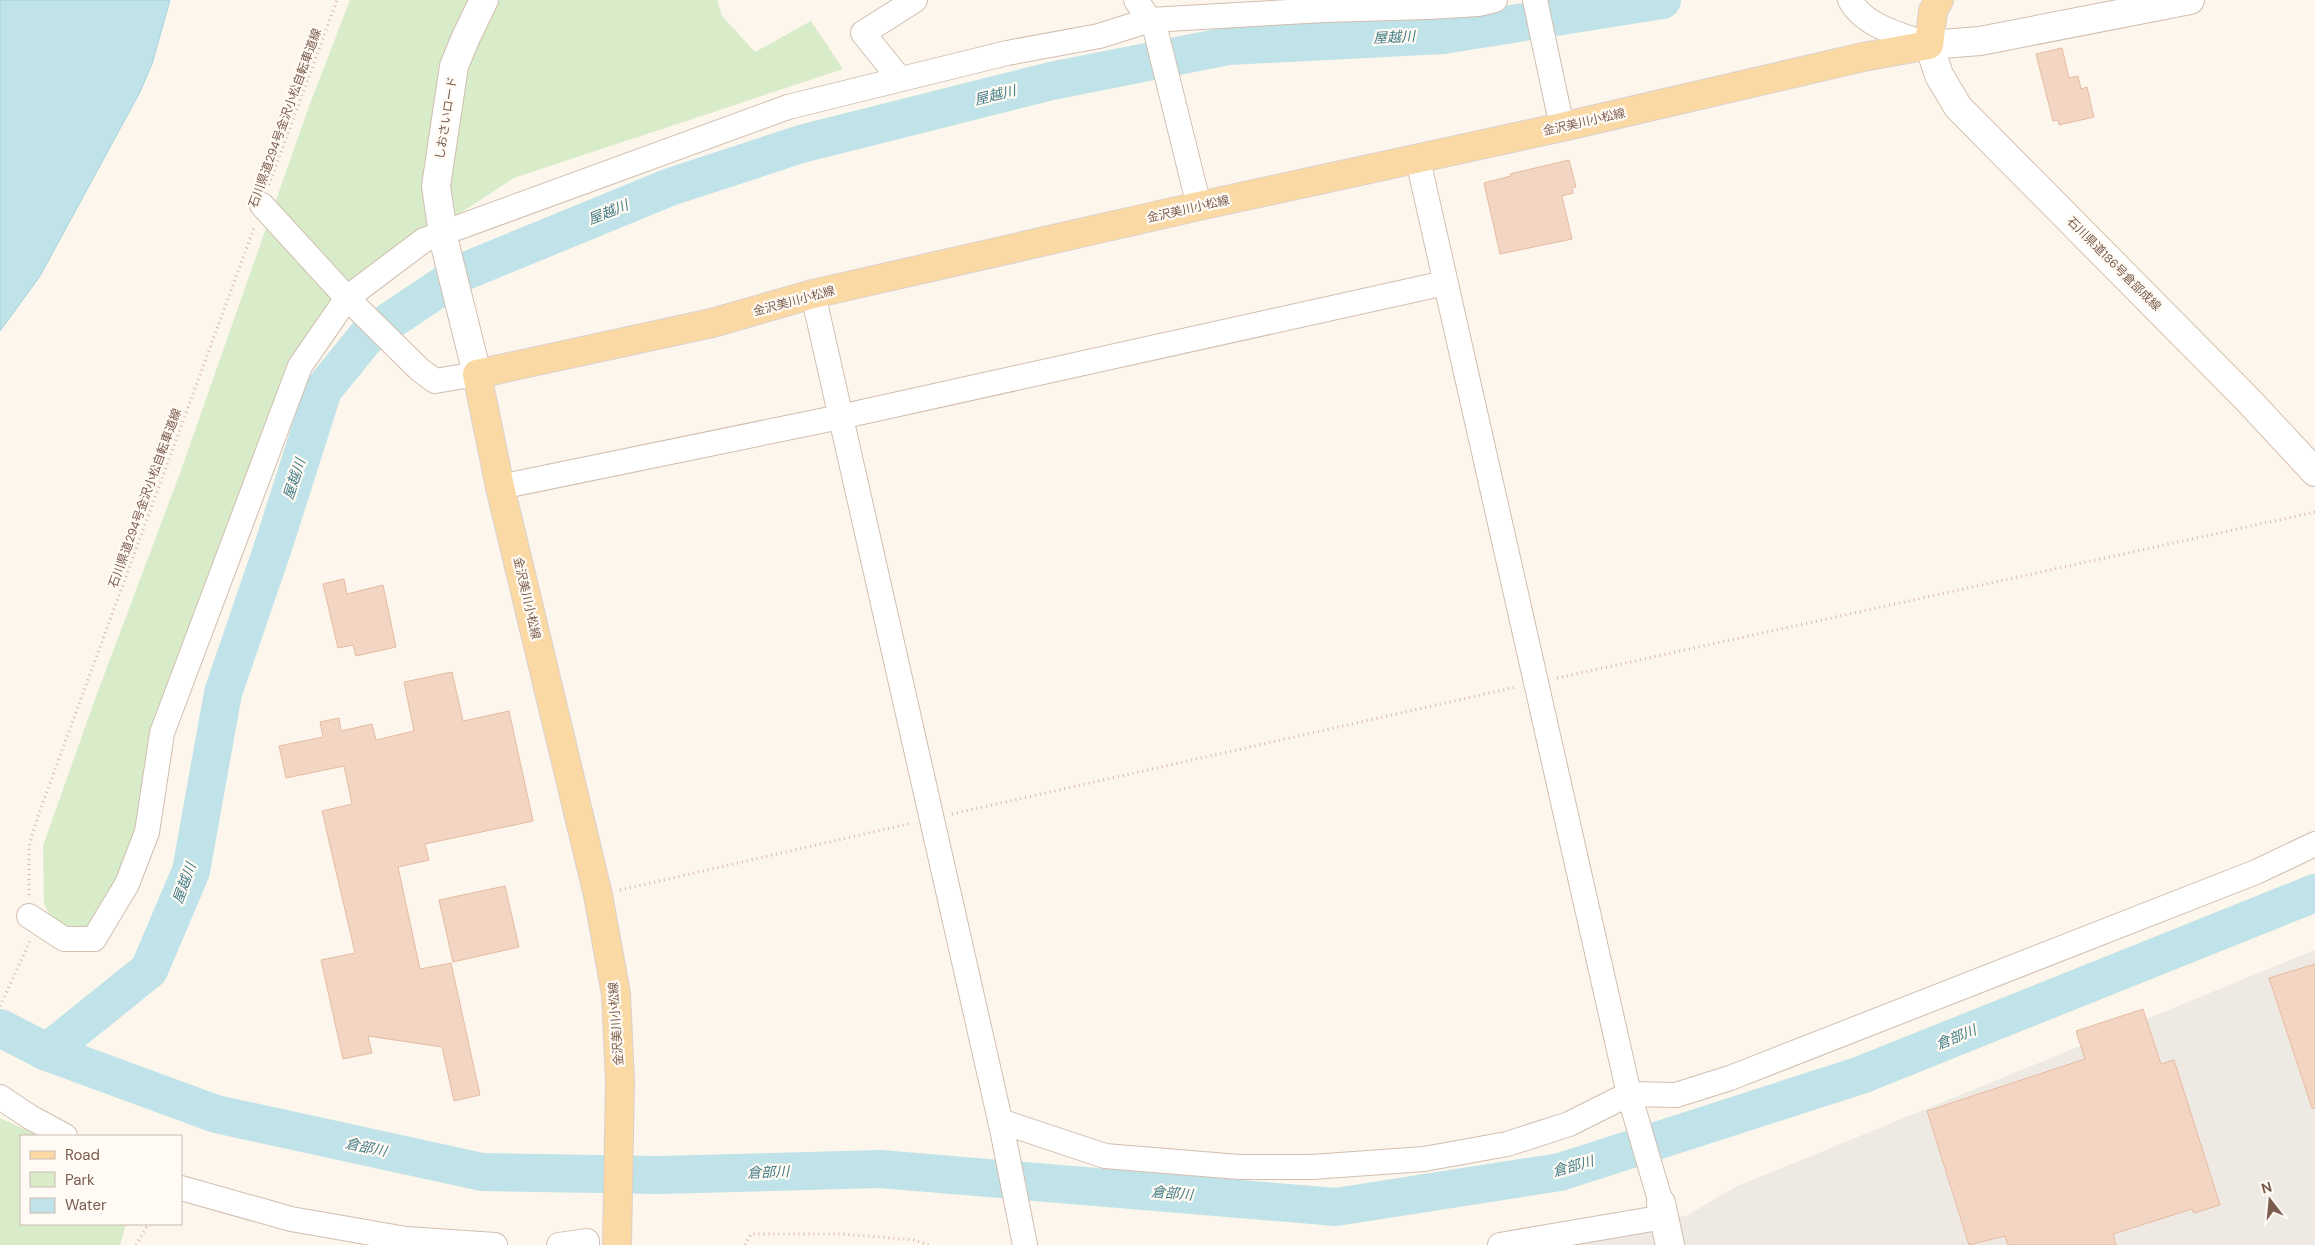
<svg xmlns="http://www.w3.org/2000/svg" width="2315" height="1245" viewBox="0 0 2315 1245" font-family="'DM Sans','Noto Sans JP',sans-serif">
<rect width="100%" height="100%" fill="#fdf6ec"/>
<path fill="#efe9e4" d="M2315,950V1245H1556L1688,1215L1735,1187Z"/>
<path fill="#d8ecc9" d="M350,0H717L722,16L755,52L811,21L843,69L514,178L361,278L292,362L210,570L160,723L135,838L91,930L55,927L44,903L43,846L95,699L180,473L308,109Z
M0,1118L39,1136H21V1224H126L120,1245H0Z"/>
<path fill="#bfe3e8" stroke="#a5d3da" d="M0,0H170L152,64L140,92L40,276L0,331Z"/>
<g fill="none" stroke-linecap="round" stroke-linejoin="round">
<path stroke="#bfe3e8" stroke-width="38" d="M0,1028L47,1052L216,1114L482,1172L659,1175L880,1169L1336,1207L1560,1172L1861,1075L2315,893
M47,1052L149,970L191,871L223,693L274,544L323,390L366,337L463,272L670,187L801,144L1051,81L1228,46L1443,35L1662,0"/>
</g>
<path fill="#f3d5c3" stroke="#e6bba3" d="M2062,48L2069,78L2078,76L2081,89L2087,87L2094,117L2059,125L2058,120L2053,121L2036,54Z
M1569,160L1576,187L1572,188L1573,193L1562,196L1572,239L1500,254L1484,183L1511,176L1510,174Z
M344,579L347,594L383,585L396,647L356,656L353,645L338,648L323,584Z
M452,672L463,721L509,711L533,821L425,844L429,860L398,867L420,969L451,963L480,1095L454,1101L442,1047L368,1036L372,1053L343,1059L321,960L355,953L322,811L352,804L344,766L286,778L279,746L323,737L320,722L339,718L341,731L372,724L376,740L414,731L404,682Z
M505,886L519,947L453,962L439,900Z
M2315,964V1108H2312L2269,978Z
M2143,1009L2161,1064L2174,1060L2220,1205L2194,1213L2192,1209L2113,1234L2116,1245H2008L2005,1236L1969,1245L1927,1111L2085,1059L2076,1031Z"/>
<g fill="none" stroke-linecap="round" stroke-linejoin="round">
<g stroke="#d1beb0" stroke-width="26">
<path id="minor" d="M1136,0L1155,28L1199,206
M1535,0L1562,127
M1850,0C1864,27 1903,35 1929,45
M899,78L863,33L915,0
M1418,160L1629,1094L1661,1203
M262,205L347,298L420,370L435,381L477,374
M813,294L1002,1129L1025,1245
M500,487L840,417L1445,283
M29,916L64,939H94L127,884L147,832L162,733L300,366L347,298L424,240L788,107L1007,53L1099,36L1150,20L1324,10L1427,7L1478,4L1495,0
M0,1097L30,1117L65,1136
M1000,1121L1105,1156L1239,1167H1312L1424,1159L1507,1144L1569,1124L1629,1094L1676,1095L1730,1078L2256,872L2315,844
M181,1188L291,1219L406,1239L495,1245
M559,1245L587,1241V1245
M1500,1245L1664,1217"/>
</g>
<g stroke="#d1beb0" stroke-width="30">
<path id="tertiary" d="M1929,45L1980,41L2190,0
M477,374L444,241L436,186L454,66L466,37L484,0
M1661,1203L1670,1245"/>
</g>
<g stroke="#d6c0b0" stroke-width="30">
<path id="secondary" d="M1929,45L1939,75L1958,107L2249,401L2315,472"/>
</g>
<g stroke="#dad1cd" stroke-width="30">
<path id="primary" d="M617,1245L620,1081L616,994L598,895L500,487L477,374L712,323L813,294L1199,206L1562,127L1863,57L1929,45L1933,11L1939,0"/>
</g>
<path stroke="#d9b8a5" stroke-width="3" stroke-dasharray="1 4" stroke-linecap="butt" d="M269,185L337,0
M1557,678L2315,512
M952,814L1516,687
M620,890L912,823
M29,895V846L39,813L254,228
M0,1006L30,941
M136,1245L147,1226L153,1224
M745,1245L751,1234H843L914,1240L929,1245"/>
<use href="#minor" stroke="#fff" stroke-width="24"/>
<use href="#tertiary" stroke="#fff" stroke-width="28"/>
<use href="#secondary" stroke="#fff" stroke-width="28"/>
<use href="#primary" stroke="#fbd9a5" stroke-width="28"/>
</g>
<g text-anchor="middle" dominant-baseline="central" stroke-width="4.5" stroke-linejoin="round" paint-order="stroke">
<g font-size="12" fill="#7a5c4d" stroke="#fffaf3">
<text transform="translate(285 118) rotate(-70)">石川県道294号金沢小松自転車道線</text>
<text transform="translate(446 118) rotate(-81)">しおさいロード</text>
<text transform="translate(1584 122) rotate(-13)">金沢美川小松線</text>
<text transform="translate(1188 209) rotate(-13)">金沢美川小松線</text>
<text transform="translate(2114 264) rotate(45)">石川県道186号倉部成線</text>
<text transform="translate(794 301) rotate(-15)">金沢美川小松線</text>
<text transform="translate(145 498) rotate(-70)">石川県道294号金沢小松自転車道線</text>
<text transform="translate(527 598) rotate(77)">金沢美川小松線</text>
<text transform="translate(616 1024) rotate(-94)">金沢美川小松線</text>
</g>
<g font-size="14" font-style="italic" fill="#437c86" stroke="#fffaf3">
<text transform="translate(1394 37) rotate(-3)">屋越川</text>
<text transform="translate(995 95) rotate(-14)">屋越川</text>
<text transform="translate(608 212) rotate(-22)">屋越川</text>
<text transform="translate(294 479) rotate(-72)">屋越川</text>
<text transform="translate(184 883) rotate(-70)">屋越川</text>
<text transform="translate(1956 1037) rotate(-22)">倉部川</text>
<text transform="translate(366 1147) rotate(12)">倉部川</text>
<text transform="translate(1573 1166) rotate(-16)">倉部川</text>
<text transform="translate(768 1172) rotate(-2)">倉部川</text>
<text transform="translate(1172 1193) rotate(5)">倉部川</text>
</g>
</g>
<rect x="20" y="1135" width="162" height="90" fill="#fffaf3" stroke="#cabbb1"/>
<rect x="30" y="1151" width="25" height="8" fill="#fbd9a5" stroke="#cabbb1"/>
<text x="65" y="1160" font-size="15" fill="#7a5c4d">Road</text>
<rect x="30" y="1172" width="25" height="15" fill="#d8ecc9" stroke="#cabbb1"/>
<text x="65" y="1185" font-size="15" fill="#7a5c4d">Park</text>
<rect x="30" y="1198" width="25" height="15" fill="#bfe3e8" stroke="#cabbb1"/>
<text x="65" y="1210" font-size="15" fill="#7a5c4d">Water</text>
<g transform="translate(2270 1200) rotate(344)" stroke="#fffaf3" stroke-width="4" paint-order="stroke">
<path d="M0-4L9 19L0 12L-9 19Z" fill="#7a5c4d"/>
<text y="-8" font-size="14" font-weight="bold" text-anchor="middle" fill="#7a5c4d">N</text>
</g>
</svg>
